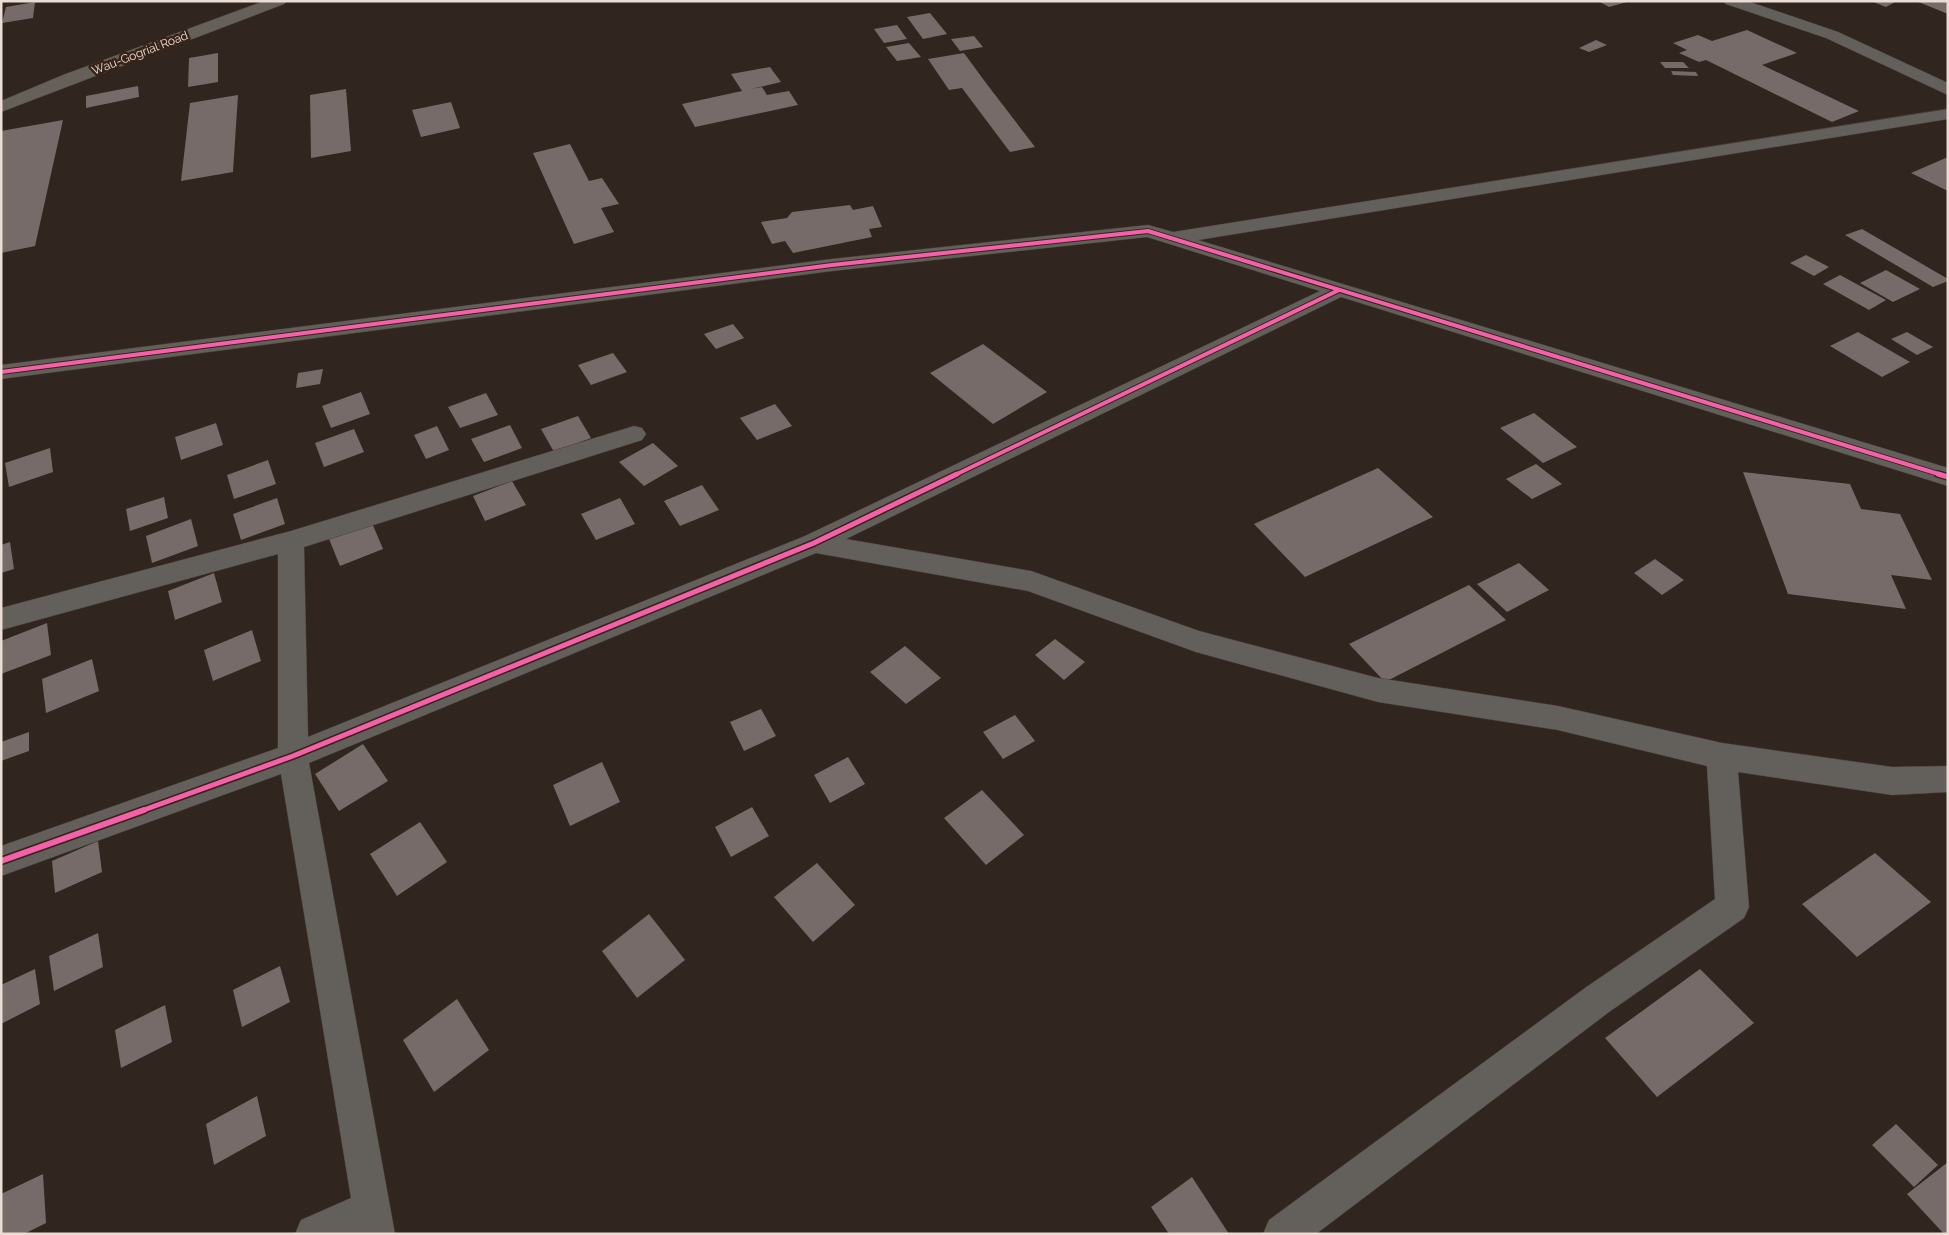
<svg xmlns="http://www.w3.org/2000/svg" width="1949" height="1235" viewBox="0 0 1949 1235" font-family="Raleway,sans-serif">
<rect width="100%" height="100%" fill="#30251f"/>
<path fill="#766b68" d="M1598,1H1627V2L1609,7Z
M1871,1H1897L1886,7Z
M1916,1H1948V14Z
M35,2L33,18L2,23L6,7Z
M930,13L947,34L923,39L907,17Z
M897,25L907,39L884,43L874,29Z
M1747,30L1797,53L1762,65L1859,111L1832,122L1706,60L1699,62L1679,53L1687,50L1673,43L1698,35L1712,41Z
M974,36L983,47L960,51L951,39Z
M1596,40L1607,45L1589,52L1579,48Z
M909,43L921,57L897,61L886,47Z
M218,53V82L188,87L189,58Z
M964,53L986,83L1035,147L1010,152L962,88L949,90L928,59Z
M1660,62H1683L1689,68H1665Z
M770,67L781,82L751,89L762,87L767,95L789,91L798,105L695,127L682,104L742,91L731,74Z
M1671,71L1696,72L1698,76L1673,75Z
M138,86L139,97L86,108V96Z
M346,89L351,151L311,158L310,95Z
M238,95L233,172L181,181L190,103Z
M451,102L460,128L421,137L412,110Z
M63,120L35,246L1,253V131Z
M570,144L589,181L602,178L619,204L601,208L614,232L574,244L533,153Z
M1948,157V191L1911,173Z
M850,205L853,210L873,206L882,227L869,229L872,237L793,253L785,241L772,244L761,222L787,218L792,212Z
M1862,229L1948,279V281L1933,287L1845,235Z
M1806,255L1829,267L1814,276L1790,263Z
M1886,270L1920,289L1893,302L1860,283Z
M1840,275L1886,300L1869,310L1823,284Z
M733,324L744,338L716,349L704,334Z
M1858,332L1910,362L1882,377L1830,346Z
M1907,332L1933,347L1917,355L1891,339Z
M983,344L1047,392L993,424L930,373Z
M613,353L627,372L591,385L578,365Z
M323,369L320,384L296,388L298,373Z
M361,392L370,414L331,428L322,406Z
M486,393L498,415L460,428L448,407Z
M775,404L792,426L757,440L740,418Z
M1534,413L1577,447L1543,463L1500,428Z
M578,416L591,438L554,452L541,429Z
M216,423L223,445L181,460L175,437Z
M510,425L522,448L484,462L471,439Z
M437,426L449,450L426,459L414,435Z
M354,429L364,452L324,467L315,443Z
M653,443L678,466L644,486L619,462Z
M50,448L53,472L9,487L5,463Z
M268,460L276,484L234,499L227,475Z
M1536,464L1562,484L1532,499L1506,479Z
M1378,468L1433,517L1305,577L1254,524Z
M1743,472L1850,484L1861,509L1900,514L1932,580L1891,575L1906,609L1788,594Z
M512,481L526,505L485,521L473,496Z
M702,485L719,510L680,526L664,501Z
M164,497L168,518L130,531L126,509Z
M277,498L285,524L241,540L233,514Z
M620,498L635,524L596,540L581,514Z
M191,519L198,546L152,563L146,536Z
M372,523L383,549L340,566L329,539Z
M10,542L14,569L1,573V545Z
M1655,559L1684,580L1662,595L1634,573Z
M1519,563L1549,590L1507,612L1477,584Z
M214,573L222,602L175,620L168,591Z
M1469,585L1506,620L1385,682L1349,644Z
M47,623L51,655L1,674V641Z
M252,630L261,661L213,681L204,650Z
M1055,639L1085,662L1064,680L1035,655Z
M905,646L941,678L906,704L870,672Z
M92,659L99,691L46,713L42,679Z
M761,709L776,736L744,751L730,722Z
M1015,715L1035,741L1003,759L983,732Z
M29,732V751L1,761V742Z
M363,744L388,781L339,811L315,774Z
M848,757L865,784L830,803L814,775Z
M602,762L620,802L570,826L553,785Z
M982,790L1024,835L986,865L944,818Z
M752,807L769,836L731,857L715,827Z
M420,822L447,862L397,896L370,854Z
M98,841L102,872L55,893L52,861Z
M1875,853L1931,902L1857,957L1802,904Z
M817,863L855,905L813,942L774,897Z
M649,914L685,960L637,998L602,951Z
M98,933L103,967L54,991L49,956Z
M280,966L290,1002L242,1027L233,990Z
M35,969L40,1004L1,1024V985Z
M1700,969L1754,1023L1657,1097L1605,1038Z
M457,999L489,1050L434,1092L403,1040Z
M165,1005L172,1042L121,1068L115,1030Z
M257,1096L266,1136L214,1165L206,1124Z
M1896,1124L1938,1165L1914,1187L1872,1145Z
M1948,1162V1234H1944L1907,1194Z
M43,1174L46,1223L24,1234H1V1194Z
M1192,1177L1229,1234H1169L1151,1207Z"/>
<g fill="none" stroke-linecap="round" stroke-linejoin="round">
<g stroke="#48403a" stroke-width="1">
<path id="minor" d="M1723,1H1747L1838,32L1948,83V95L1826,38L1726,4Z
M1948,109V119L1198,240L1948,468V486L1341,297L846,539L1031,571L1199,631L1378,678L1558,706L1722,743L1892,767L1948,766V792L1892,795L1738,772L1749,907L1744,918L1609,1012L1316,1234H1263L1269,1220L1585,988L1715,899L1707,766L1558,730L1378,702L1196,652L1028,591L816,553L309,763L395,1234H295L301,1220L351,1198L281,774L1,876V846L278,748V554L1,630V608L291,531L634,426L642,428L646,434L642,440L304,547L308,737L805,536L1320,291L1147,237L832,271L1,379V365L832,259L1148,225L1173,232Z"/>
</g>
<g stroke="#48403a" stroke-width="1">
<path id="primary" d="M264,1H287L284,4L1,112V101L63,75Z"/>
</g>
<use href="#minor" fill="#635f5b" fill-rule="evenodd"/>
<use href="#primary" fill="#66605a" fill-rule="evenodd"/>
<g stroke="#372318" stroke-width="6">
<path id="cycleway-far2" d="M1,372L832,265L1148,231L1942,475
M955,475L1339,290"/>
</g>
<g stroke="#372318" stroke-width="8">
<path id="cycleway-far1" d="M1938,474L1948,477
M141,811L293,756L814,543L957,474"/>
</g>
<g stroke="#372318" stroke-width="9">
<path id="cycleway" d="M1,861L144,810"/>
</g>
<use href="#cycleway-far2" stroke="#f560ab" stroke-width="4"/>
<use href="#cycleway-far1" stroke="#f560ab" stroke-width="5"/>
<use href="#cycleway" stroke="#f560ab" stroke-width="6"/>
</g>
<g text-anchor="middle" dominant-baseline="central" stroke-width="5" stroke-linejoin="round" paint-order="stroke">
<g font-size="12" fill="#ebddd6" stroke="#372318">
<text transform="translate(140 53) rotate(-21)">Wau-Gogrial Road</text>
</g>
</g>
<rect width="1949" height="1235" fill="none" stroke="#ebddd6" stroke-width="5"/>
</svg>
